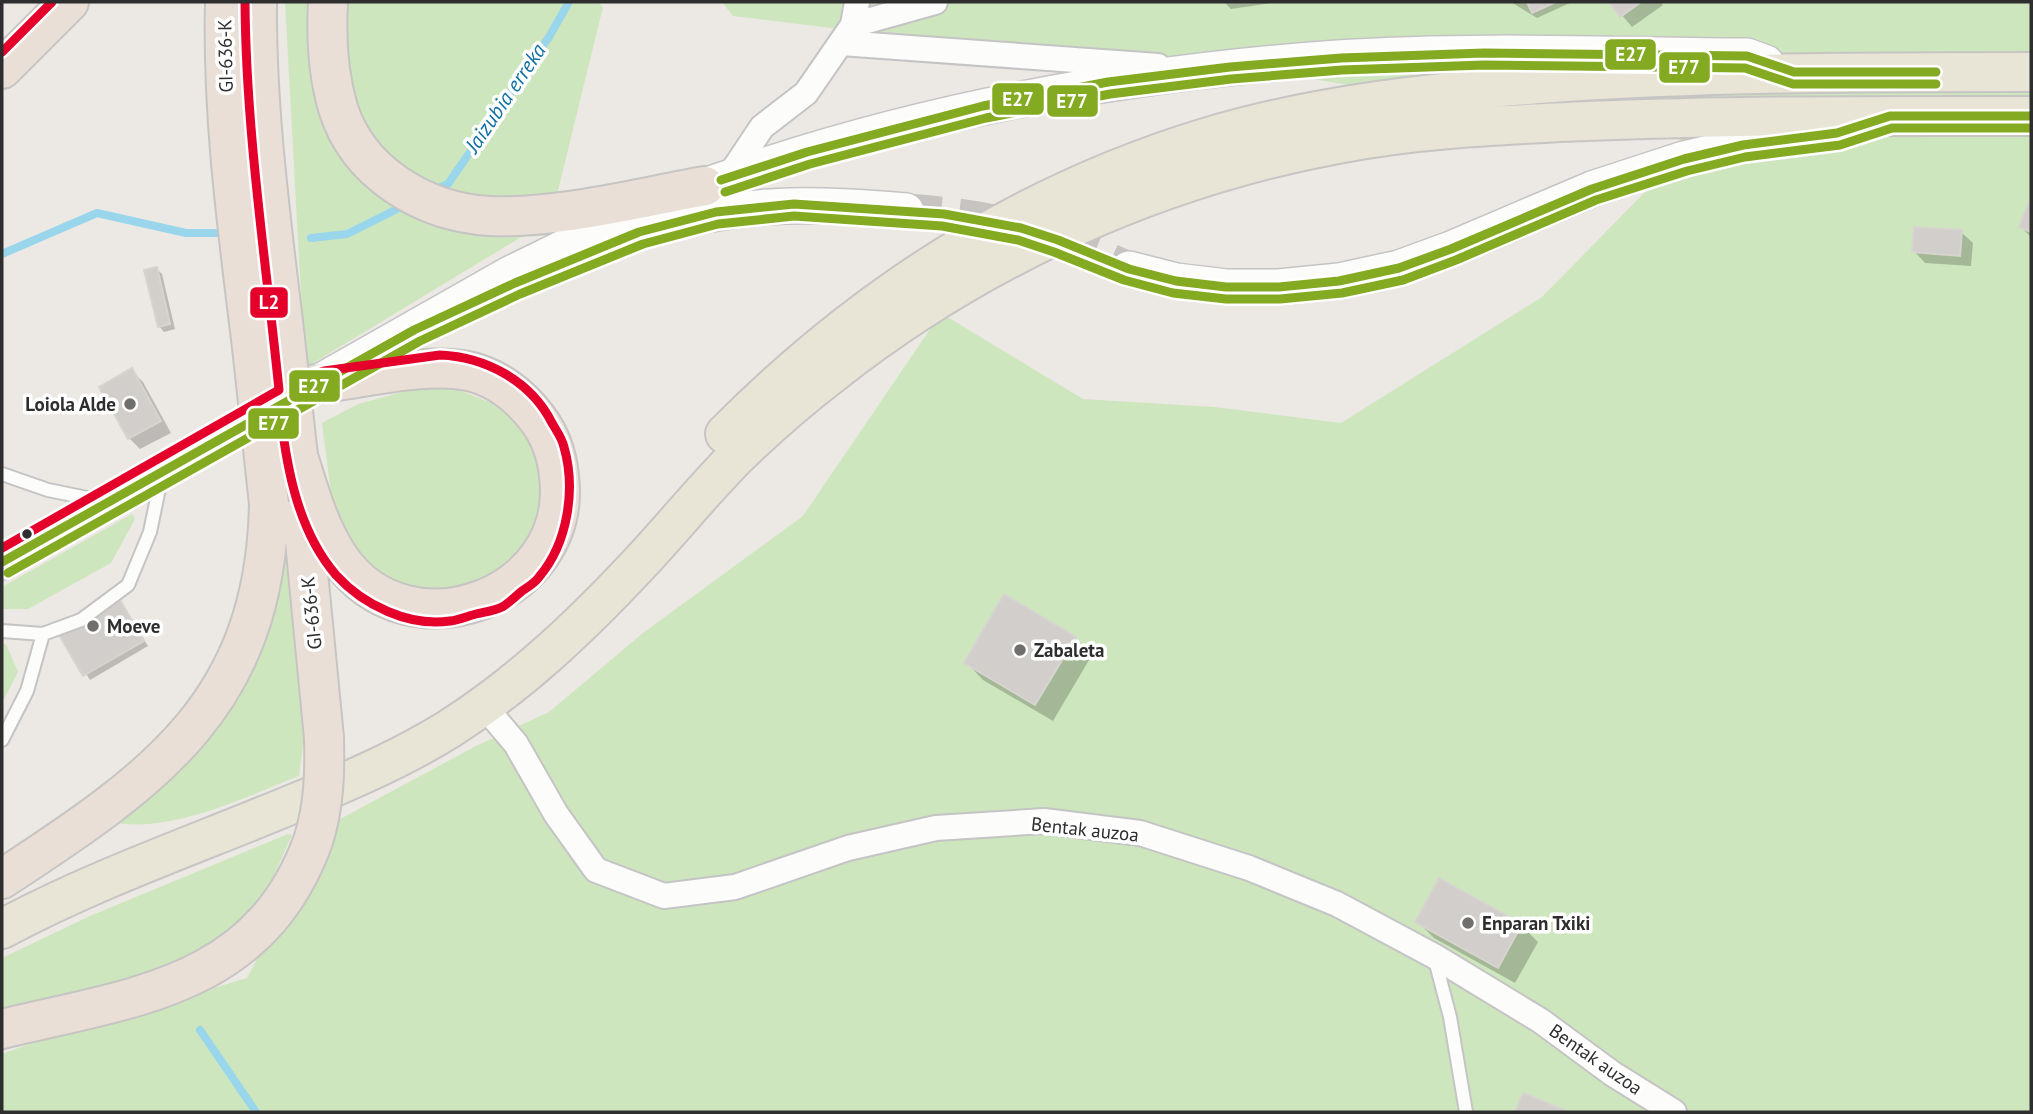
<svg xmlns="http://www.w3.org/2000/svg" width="2033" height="1114" viewBox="0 0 2033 1114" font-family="'PT Sans',sans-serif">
<rect width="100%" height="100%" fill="#ece8e4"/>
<path fill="#cee6be" d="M285,2H598L603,7L551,219L305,368Z
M722,2H2031V1112H2V1054L43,1039L247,978L329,825L476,746L549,712L643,633L803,516L941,313L1083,399L1215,407L1341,423L1542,297L1694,142L1191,59L937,41L733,16Z
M454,388L499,406L526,427L540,457L543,499L531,533L506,567L471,590L431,595L386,578L354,556L333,509L322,423L358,404L410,390Z
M282,500L307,746H303L299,776C243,798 171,834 111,822L195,750Z
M132,514L135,519L111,563L28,609H2V587Z
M2,644H6L18,672L2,703Z
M288,834L292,835L267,891L215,944L170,967L117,986L2,1014V958L90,916Z"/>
<path fill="#0003" d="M1224,2H1278L1231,9Z
M1511,2H1572L1537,18Z
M1611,2H1661L1663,5L1632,27Z
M2031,201V237L2021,227Z
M1961,232L1973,243L1971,266L1925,263L1914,251Z
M157,269L162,274L175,329L164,332L159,326Z
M132,371L143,382L171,433L140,449L129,438Z
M116,595L148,646L90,680L58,629Z
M1075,638L1092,655L1053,721L983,680L966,662Z
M1417,921L1521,925L1538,942L1515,983L1434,938Z"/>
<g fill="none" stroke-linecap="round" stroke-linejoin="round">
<path stroke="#99d6ec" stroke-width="8" d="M436,189L448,184L549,37L569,2
M311,238L347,234L401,207
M2,254L97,213L186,233H219
M200,1030L256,1112"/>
</g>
<path fill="#d1cecb" stroke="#d7d4d0" stroke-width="2" d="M1527,2H1556L1532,13Z
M1609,2H1641L1620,17Z
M2031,197V232L2019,227Z
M1914,227L1962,230L1960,256L1912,252Z
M157,267L170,324L158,327L144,270Z
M132,368L161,421L128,439L99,387Z
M116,593L144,641L83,676L55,628Z
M1004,594L1076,637L1035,705L964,663Z
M1439,878L1522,924L1498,968L1415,922Z
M1523,1093L1569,1112H1515Z"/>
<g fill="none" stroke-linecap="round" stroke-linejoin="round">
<path stroke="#c6c3c0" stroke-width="35" stroke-dasharray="35 18" stroke-linecap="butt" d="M906,211C945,214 984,218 1023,229C1059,239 1094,254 1129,269"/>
<g stroke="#c5c4c5" stroke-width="16">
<path id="lane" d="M2,474L48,490L97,500
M2,631L43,634L81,620L128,585L150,532L161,479
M2,740L27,691L43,634
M1435,960L1450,1017L1466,1112"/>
</g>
<g stroke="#c5c4c5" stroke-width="28">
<path id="street" d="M853,25L935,2
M841,43L1158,66
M728,178L762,127L806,93L853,25L857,2
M484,706L516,744L556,814L596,870L664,896L735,887L848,848L936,828L1044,821L1140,833L1249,868L1337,904L1434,956L1541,1021L1613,1074L1674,1112"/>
</g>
<g stroke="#c5c4c5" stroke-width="38">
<path id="secondary" d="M652,228C743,201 812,203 906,211
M1129,269L1176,281L1226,287H1279L1339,281L1399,268L1451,249L1592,189L1684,159L1743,145L1837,133L1857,126
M2,562L510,274C574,243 640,209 708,185C911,112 1123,73 1338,58C1474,49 1611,55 1747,56L1766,63"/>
</g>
<g stroke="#c6c5c4" stroke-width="42">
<path id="primary" d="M725,434C861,297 1019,195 1205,138C1314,105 1426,93 1538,84C1703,72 1867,72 2031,72
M2,929C95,879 197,844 295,803C348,782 401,759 449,729C520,684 581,626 638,565C672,529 703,490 738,455C768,426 800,398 833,373C979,258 1154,178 1337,144C1419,128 1503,125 1586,121C1735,115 1883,116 2031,116"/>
</g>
<g stroke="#c6c5c4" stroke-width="42">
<path id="highway" d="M225,2C222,118 238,232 252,347
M257,2C256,115 272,227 285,339
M328,2C326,37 328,74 338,108C358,173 424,212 489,216C557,219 638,198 705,186
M2,69L69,2
M298,456C309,491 319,528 340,559C409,658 574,597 559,476C557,455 550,435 537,418C520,396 496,377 468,371C424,362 362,379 316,384
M301,500L324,738
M2,879C155,779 265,704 269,504
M2,1029C133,997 259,988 313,841"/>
</g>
<use href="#lane" stroke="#fcfcfb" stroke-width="12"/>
<use href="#street" stroke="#fcfcfb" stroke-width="24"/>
<use href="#secondary" stroke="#fcfcfb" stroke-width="35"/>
<use href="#primary" stroke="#e8e4d6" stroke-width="38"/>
<use href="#highway" stroke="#eadfd6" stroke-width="38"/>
<g stroke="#c6c5c4" stroke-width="42" stroke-linecap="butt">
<path id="highway-bridge" d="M285,339L298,456
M252,347L269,504
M313,841C324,807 325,773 324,738"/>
</g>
<use href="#highway-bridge" stroke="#eadfd6" stroke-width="38"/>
<g stroke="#fff" stroke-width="14">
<path id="bus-1" d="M721,180L807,152L983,106L1108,82L1230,67L1341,58L1484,53L1747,56L1794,72H1936
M2,562L414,330L515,283L639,232L716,212L794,204L944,214L1021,228L1058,240L1129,269L1176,281L1226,287H1279L1339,281L1399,268L1451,249L1592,189L1684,159L1743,145L1837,133L1890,116H2031"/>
</g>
<g stroke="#fff" stroke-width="14">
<path id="bus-2" d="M725,192L810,164L986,118L1110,94L1231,79L1342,70L1484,65L1745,68L1793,84H1936
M8,573L420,341L520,294L643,244L718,224L794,216L942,226L1018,240L1054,252L1124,280L1173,293L1226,299H1280L1342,293L1403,280L1456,260L1596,200L1687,171L1745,157L1840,145L1892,128H2031"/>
</g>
<g stroke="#fff" stroke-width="14">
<path id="bus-3" d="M2,52L52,2
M281,417C287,471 299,532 336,575C363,605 409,627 450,621C459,620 468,616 476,614C484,612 494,611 502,607C509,603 516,596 522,591C528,587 535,583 539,577C568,543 576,489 564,447C562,438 556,430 552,423C531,381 486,357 440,355L324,371L302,378
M2,548L279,390C266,261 246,133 245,2"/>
</g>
<use href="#bus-1" stroke="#84aa21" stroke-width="9"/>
<use href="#bus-2" stroke="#84aa21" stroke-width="9"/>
<use href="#bus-3" stroke="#e4002b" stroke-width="9"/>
</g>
<g fill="#706f6e" stroke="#fff" stroke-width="2.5">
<circle cx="130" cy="404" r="7"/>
<circle cx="93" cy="626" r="7"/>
<circle cx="1020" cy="650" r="7"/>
<circle cx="1468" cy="923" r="7"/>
</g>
<circle fill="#2e2e2e" stroke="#fff" stroke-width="2.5" cx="27" cy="534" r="6"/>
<g text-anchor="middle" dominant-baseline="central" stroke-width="7" stroke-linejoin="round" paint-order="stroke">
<g font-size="19" fill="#2e2e2e" stroke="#fff">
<text transform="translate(225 56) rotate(-91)">GI-636-K</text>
<text transform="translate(311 613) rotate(-96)">GI-636-K</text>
<text transform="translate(1085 829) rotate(6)">Bentak auzoa</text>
<text transform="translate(1596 1059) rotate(35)">Bentak auzoa</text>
</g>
<g font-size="19" font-weight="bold" fill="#2e2e2e" stroke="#fff" text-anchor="start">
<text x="116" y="404" text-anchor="end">Loiola Alde</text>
<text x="107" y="626">Moeve</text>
<text x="1034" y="650">Zabaleta</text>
<text x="1482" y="923">Enparan Txiki</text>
</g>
<g font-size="21" font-style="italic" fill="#0d6fa3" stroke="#fff">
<text transform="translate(505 98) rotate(-56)">Jaizubia erreka</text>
</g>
</g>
<g stroke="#fff" stroke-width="2.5">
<rect x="1604" y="38" width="53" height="33" rx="7" fill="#84aa21"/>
<rect x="1658" y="51" width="53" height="33" rx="7" fill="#84aa21"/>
<rect x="991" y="82" width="54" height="34" rx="7" fill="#84aa21"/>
<rect x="1046" y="84" width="53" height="34" rx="7" fill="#84aa21"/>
<rect x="249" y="286" width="40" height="33" rx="7" fill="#e4002b"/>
<rect x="288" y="369" width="53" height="34" rx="7" fill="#84aa21"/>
<rect x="247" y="407" width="53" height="33" rx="7" fill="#84aa21"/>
</g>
<g font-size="19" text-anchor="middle" font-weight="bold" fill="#fff">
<text x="1631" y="61">E27</text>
<text x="1684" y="74">E77</text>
<text x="1018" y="106">E27</text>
<text x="1072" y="108">E77</text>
<text x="269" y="309">L2</text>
<text x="314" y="393">E27</text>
<text x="274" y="430">E77</text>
</g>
<rect width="2033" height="1114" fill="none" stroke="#2e2e2e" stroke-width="7"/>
</svg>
